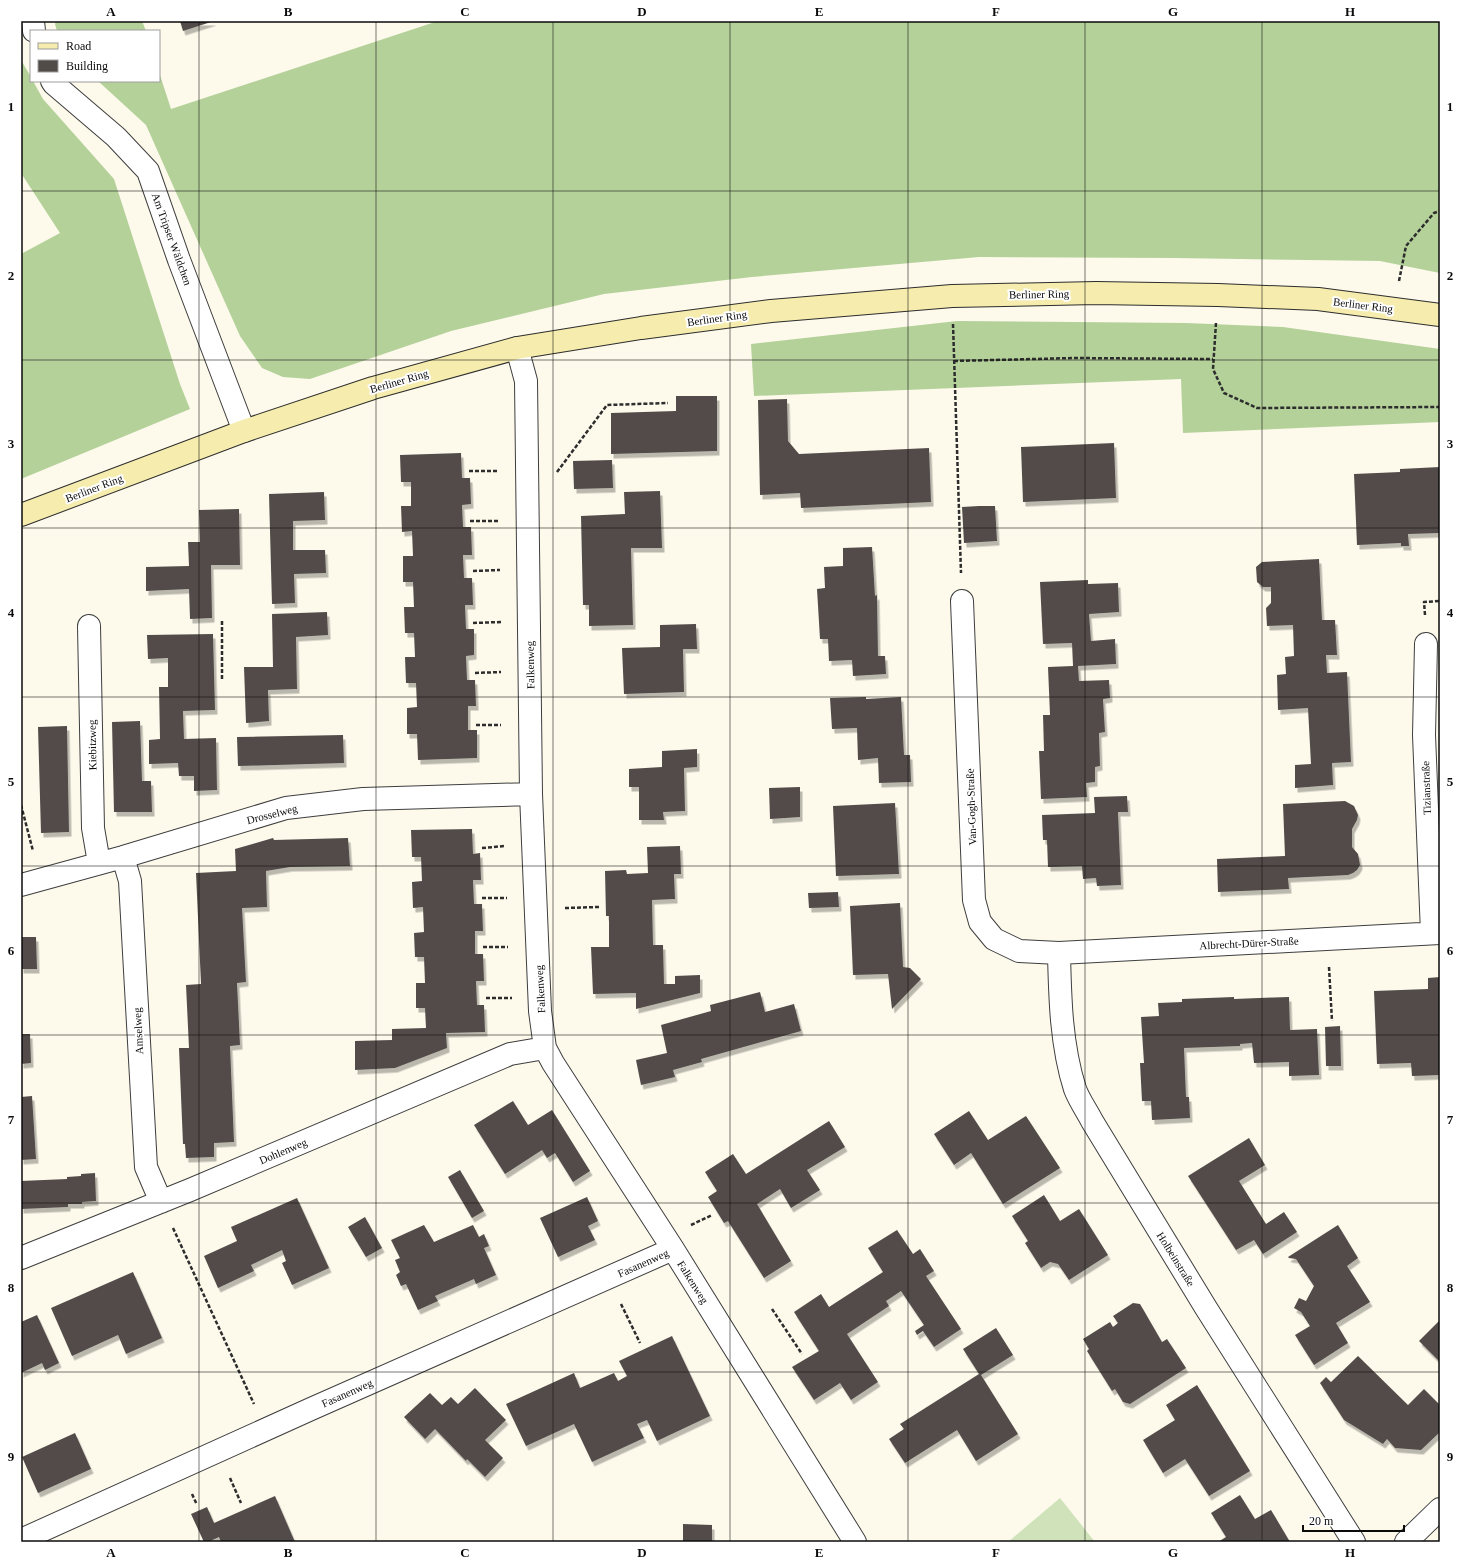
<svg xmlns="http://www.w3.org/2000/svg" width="1461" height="1563" viewBox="0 0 1461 1563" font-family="Georgia,serif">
<defs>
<filter id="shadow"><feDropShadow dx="2.5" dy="4.5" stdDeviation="0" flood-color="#0004"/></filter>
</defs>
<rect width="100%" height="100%" fill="#fdf9eb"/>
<path fill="#cfe2b9" d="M1060,1498L1095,1542H1008Z"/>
<path fill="#b4d19a" d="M56,21H142L146,31H57L55,24Z
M438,21H1440V273L1380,261L1176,258L979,257L752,277L604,294L451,331L310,379L283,377L262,368L240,336L146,125L98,81H159V72L171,109Z
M21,60L31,77V81H33L43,99L114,179L180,384L190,409L21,479V254L60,233L21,173Z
M957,321L1186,323L1283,327L1440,349V422L1183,433L1181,379L754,396L751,344Z"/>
<path fill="#524c49" filter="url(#shadow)" d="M180,21H214L183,31Z
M676,396H717V451L611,454V413L676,411Z
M787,399L788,441L799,454L929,448L931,502L801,508L800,493L760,495L758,400Z
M1114,443L1116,498L1023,502L1021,447Z
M461,453L462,478H470L471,504L462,505L463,527H471L472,555H463L464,578H472L473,605H465L466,629H474V655L466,656L467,680H475L476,706H468V730H477V758L418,760L417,734H407V708L417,707L416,683H406L405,657H415L414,633H405L404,607H414L413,582H403V556H413L412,531L402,532L401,506H411V482H401L400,455Z
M612,460L613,488L574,489L573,461Z
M1440,467V533L1408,534L1409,546H1401V543L1357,545L1354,474L1400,472V469Z
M660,491L662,548H631L633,625L589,626V605H583L581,516L625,514L624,492Z
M324,492L325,520L293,521V550H325L326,573L294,574L295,603L272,604L269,494Z
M979,506H995L997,541L964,543L962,507Z
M239,509L240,565H211L212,618L190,619L189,589L146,591V567L189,566L188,542H200L199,510Z
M872,547L875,596L877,595L878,656H885L886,674L853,676L852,660L829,661L828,639H820L817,589L825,588L824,567L843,566V548Z
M1319,559L1322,620H1335L1337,655H1326L1327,673L1347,672L1351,762L1332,763L1333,785L1295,788V765L1311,764L1308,708L1278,710L1277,675L1286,674L1285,657L1294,656L1293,625L1267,626L1266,608L1271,603V587H1263L1257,582L1256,567L1262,562Z
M1088,580V584L1118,583L1119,612L1089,614L1091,641L1115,639L1116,664L1078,666L1079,681L1109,680L1110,698L1103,699L1105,732L1099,733L1100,766L1095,767V782L1086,783L1087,797L1041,799L1039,751H1044L1043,715H1050L1048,667L1073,666L1072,643L1043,644L1040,582Z
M327,612L328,635L296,637L297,689L268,690L269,721L246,723L244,667H273L272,614Z
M696,624L697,649H683L684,692L624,694L622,648L660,647V625Z
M213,634L215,710L183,711L184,739L216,738L217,790L194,791V776H179L178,763L149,764V740L160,739L159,687H168V658L148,659L147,635Z
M866,697V699L901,697L904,755H910L911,782L879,783L878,758L858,760L857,728L832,729L830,698Z
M140,721L142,781H151L152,812H114L112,722Z
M67,726L69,832L41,833L38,727Z
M343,735L344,763L238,766L237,737Z
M697,749V767L684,768L685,811L663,812L664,820H639V787H629V769L662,767V751Z
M800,787V817L770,819L769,788Z
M1127,796L1128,812H1118L1121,885L1097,886L1096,878L1083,879L1082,866L1048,867L1047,840H1043L1042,815L1095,813L1094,797Z
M1345,801L1354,806L1358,815L1357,820L1352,829V847L1358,854L1360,865L1357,870L1353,873L1348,875L1288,878L1289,889L1218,892L1217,859L1285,856L1283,804Z
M895,803L899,874L836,876L833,806Z
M472,829L473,854L480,853L481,880H473L474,904H482L483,931H475V954H483L484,981H476L477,1005H484L485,1032L446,1033L447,1048L395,1068L355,1070V1041L392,1040V1029L426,1028L425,1008H416V983H425L424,957H415L414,933L424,932L423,907L413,908L412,882L422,881L421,857H412L411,830Z
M273,838L274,840L348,838L350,866L290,867L266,871L267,907L242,908L246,982L237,983L240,1045L230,1046L234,1142L214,1143V1157L186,1158L185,1144H183L179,1048H189L186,985L201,984L196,873L236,871L235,849Z
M680,846L681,874H674L675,899L652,900L653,945H663L664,984H675V976L700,975V993L636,1009V993L593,994L591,947H609V916H606L605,871L626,870L627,874L648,873L647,847Z
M838,892L839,907L809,908L808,893Z
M900,903L903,967L910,968L921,979L892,1009L888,974L853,975L850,906Z
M21,937H36L37,969H21Z
M1440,977V1075L1412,1076L1411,1063L1377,1064L1374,991L1428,989V978Z
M760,992L765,1012L794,1004L801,1031L701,1059L702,1062L673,1070L675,1077L641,1085L636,1060L667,1053L661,1025L711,1011L710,1005Z
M1234,997V999L1289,997L1290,1030L1317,1029L1319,1075L1289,1076V1062L1254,1063L1252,1043L1240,1044V1046L1184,1048L1186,1097H1189L1190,1118L1152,1120L1151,1101H1142L1140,1063H1144L1141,1017L1159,1016L1158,1003L1182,1002V999Z
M1340,1026L1341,1066H1326L1325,1027Z
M21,1034H30L31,1063L21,1064Z
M32,1096L36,1159L21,1160V1097Z
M513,1101L528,1125L552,1110L590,1171L573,1182L555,1153L547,1158L542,1150L505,1174L474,1125Z
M969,1111L988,1140L1026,1116L1060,1168L1003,1204L971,1153L954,1165L934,1134Z
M829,1121L845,1147L807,1170L820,1190L791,1208L780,1189L757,1204L791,1261L764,1278L728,1221L724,1223L708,1197L717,1191L705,1172L733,1154L746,1174Z
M1249,1138L1265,1165L1239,1181L1266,1224L1284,1212L1297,1232L1263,1254L1254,1240L1236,1250L1188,1176Z
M460,1170L484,1211L472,1218L448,1177Z
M95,1173L96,1201L82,1202V1204H68V1207L21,1209V1181L67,1179V1177L81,1176V1174Z
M1044,1195L1060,1221L1079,1209L1108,1255L1069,1280L1058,1264L1050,1262L1041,1268L1025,1243L1028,1241L1012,1216Z
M587,1197L598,1221L588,1226L595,1240L558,1257L540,1218Z
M297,1198L329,1268L292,1285L282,1263L286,1261L282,1250L251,1265L254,1271L218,1288L204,1256L237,1241L231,1227Z
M365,1217L382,1248L366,1257L348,1227Z
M424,1225L434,1242L473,1225L479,1237L484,1234L489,1246L484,1248L496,1275L476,1284L474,1279L435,1296L438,1301L418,1310L406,1284L401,1286L396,1275L400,1272L395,1260L400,1258L391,1240Z
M1338,1225L1358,1258L1347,1266L1370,1302L1336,1323L1348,1343L1314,1365L1295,1335L1310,1326L1301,1312L1294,1308L1299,1298L1306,1301L1314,1286L1296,1259L1289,1258L1288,1257Z
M897,1230L913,1254L920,1249L934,1271L926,1276L961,1329L934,1347L923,1331L917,1335L915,1331L924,1325L901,1291L886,1301L889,1306L847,1334L878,1382L851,1400L840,1383L814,1400L792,1367L819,1351L794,1312L821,1294L829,1307L883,1272L868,1248Z
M133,1272L162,1338L126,1354L118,1335L72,1356L51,1308Z
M1133,1303L1140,1304L1162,1342L1167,1339L1186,1368L1130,1404L1123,1402L1115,1389L1112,1391L1087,1351L1089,1349L1083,1339L1110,1322L1113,1327L1118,1323L1113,1316Z
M37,1315L59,1363L45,1370L42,1363L21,1373V1322Z
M1440,1320V1362L1419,1341Z
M996,1328L1013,1355L981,1375L1018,1434L976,1461L957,1430L905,1463L889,1439L904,1429L900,1424L979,1374L963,1349Z
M672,1336L710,1416L657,1441L647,1420L637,1424L644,1438L592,1462L574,1424L526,1446L506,1404L574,1373L580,1388L614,1373L618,1381L627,1376L619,1361Z
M1358,1356L1408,1405L1424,1389L1440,1405V1432L1421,1450L1395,1448L1387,1439L1383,1444L1344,1420L1320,1383L1326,1377L1331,1382Z
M1197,1385L1250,1471L1209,1496L1185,1459L1163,1473L1143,1440L1175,1420L1166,1405Z
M475,1388L506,1420L485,1440L503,1458L485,1477L467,1459L466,1461L435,1429L425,1439L404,1417L430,1393L442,1405L451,1397L458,1404Z
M75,1433L91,1469L38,1493L22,1457Z
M1240,1495L1255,1519L1271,1510L1290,1542H1218L1226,1537L1211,1513Z
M275,1496L295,1542H221L219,1537L208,1542H204L191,1514L207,1507L214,1523Z
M683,1524L712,1525V1542H683Z"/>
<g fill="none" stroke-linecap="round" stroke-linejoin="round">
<g stroke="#3e3e3e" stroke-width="24">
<path id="street" d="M33,21L34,31
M52,81L54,84L116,137L148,171L179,260L244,431
M517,348L526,381L531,794L540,1011L545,1048L553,1063L673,1249L855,1542
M962,601L974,900L980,922L994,939L1019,951L1059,953L1440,933
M89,626L93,828L99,863
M1426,644L1424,735L1432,933
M123,857L130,881L146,1167L161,1202
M21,885L123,857L286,808L363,799L531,794
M1059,953C1060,998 1061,1045 1075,1089C1079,1100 1087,1111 1092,1121L1206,1308L1354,1542
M21,1258L190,1190L510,1054L545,1048
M21,1540L311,1409L673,1249
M1406,1542L1440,1509"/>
</g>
<g stroke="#2d2d2d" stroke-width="24">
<path id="secondary" d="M21,515L244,431L373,388L517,348L641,328L771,311L952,296L1096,293L1218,295L1318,299L1440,315"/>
</g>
<path stroke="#2d2d2d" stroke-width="2.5" stroke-dasharray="4 2" stroke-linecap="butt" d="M1399,281L1406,246L1434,213L1440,211
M1216,323L1213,369L1224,393L1257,408L1440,407
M953,324L961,573
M954,361L1073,358L1213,359
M469,471H498
M557,472L607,405L668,403
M470,521H499
M473,571L500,570
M1425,615L1424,602L1440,601
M222,621V681
M473,623L501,622
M475,673L501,672
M476,725H501
M21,805L33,851
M482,848L505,846
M482,898H507
M565,908L599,907
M483,947H508
M1329,967L1332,1021
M486,998H512
M691,1225L712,1215
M173,1228L254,1404
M621,1304L640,1343
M772,1309L802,1354
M230,1478L241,1503
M192,1494L197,1505"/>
<use href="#street" stroke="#fff" stroke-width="22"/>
<use href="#secondary" stroke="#f5ecae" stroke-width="22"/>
</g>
<path fill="none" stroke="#0b0b0b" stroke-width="1" stroke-opacity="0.55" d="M199,21V1542M376,21V1542M553,21V1542M730,21V1542M908,21V1542M1085,21V1542M1262,21V1542M21,191H1440M21,360H1440M21,528H1440M21,697H1440M21,866H1440M21,1035H1440M21,1203H1440M21,1372H1440"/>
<g text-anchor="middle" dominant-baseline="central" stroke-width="4" stroke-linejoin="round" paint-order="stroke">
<g font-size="11" fill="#0b0b0b" stroke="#fff">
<text transform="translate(172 239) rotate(70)">Am Tripser Wäldchen</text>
<text transform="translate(1039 294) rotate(-1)">Berliner Ring</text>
<text transform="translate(1363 305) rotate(7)">Berliner Ring</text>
<text transform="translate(717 318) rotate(-8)">Berliner Ring</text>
<text transform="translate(399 381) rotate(-16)">Berliner Ring</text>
<text transform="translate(94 488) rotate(-21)">Berliner Ring</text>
<text transform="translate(530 665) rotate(-91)">Falkenweg</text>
<text transform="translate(92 745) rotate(-91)">Kiebitzweg</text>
<text transform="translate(1426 788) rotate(-92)">Tizianstraße</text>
<text transform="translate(971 807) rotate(-92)">Van-Gogh-Straße</text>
<text transform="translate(272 814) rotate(-14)">Drosselweg</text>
<text transform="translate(1249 943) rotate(-3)">Albrecht-Dürer-Straße</text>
<text transform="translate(540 989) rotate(-93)">Falkenweg</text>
<text transform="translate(138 1031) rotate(-93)">Amselweg</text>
<text transform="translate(283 1151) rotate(-23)">Dohlenweg</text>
<text transform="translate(1176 1259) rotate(58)">Holbeinstraße</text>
<text transform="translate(643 1263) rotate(-24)">Fasanenweg</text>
<text transform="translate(693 1282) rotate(58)">Falkenweg</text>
<text transform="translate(347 1393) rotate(-24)">Fasanenweg</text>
</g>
</g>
<rect width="1461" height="1563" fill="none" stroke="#ffffff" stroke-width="44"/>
<rect x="30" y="30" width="130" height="52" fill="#ffffff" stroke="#9d9d9d"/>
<rect x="38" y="43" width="20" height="6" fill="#f5ecae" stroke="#9d9d9d"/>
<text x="66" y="50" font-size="12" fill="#0b0b0b">Road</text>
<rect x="38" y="60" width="20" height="12" fill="#524c49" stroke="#9d9d9d"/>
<text x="66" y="70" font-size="12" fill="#0b0b0b">Building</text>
<path d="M1303 1525v6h101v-6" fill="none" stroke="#0b0b0b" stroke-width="2"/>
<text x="1309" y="1525" font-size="12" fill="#0b0b0b" stroke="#ffffff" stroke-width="3" paint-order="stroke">20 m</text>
<rect x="22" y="22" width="1417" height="1519" fill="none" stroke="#0b0b0b" stroke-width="1.5"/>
<g font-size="13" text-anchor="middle" font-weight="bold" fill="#0b0b0b">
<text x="111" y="16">A</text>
<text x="288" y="16">B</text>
<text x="465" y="16">C</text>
<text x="642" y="16">D</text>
<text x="819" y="16">E</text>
<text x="996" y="16">F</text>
<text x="1173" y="16">G</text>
<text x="1350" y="16">H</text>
<text x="11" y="111">1</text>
<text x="1450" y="111">1</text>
<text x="11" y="280">2</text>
<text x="1450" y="280">2</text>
<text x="11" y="448">3</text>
<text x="1450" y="448">3</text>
<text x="11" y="617">4</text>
<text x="1450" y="617">4</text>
<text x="11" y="786">5</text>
<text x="1450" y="786">5</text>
<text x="11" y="955">6</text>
<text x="1450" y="955">6</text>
<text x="11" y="1124">7</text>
<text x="1450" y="1124">7</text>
<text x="11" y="1292">8</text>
<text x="1450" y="1292">8</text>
<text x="11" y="1461">9</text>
<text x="1450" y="1461">9</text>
<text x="111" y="1557">A</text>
<text x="288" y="1557">B</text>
<text x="465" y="1557">C</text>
<text x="642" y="1557">D</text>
<text x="819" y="1557">E</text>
<text x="996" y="1557">F</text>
<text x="1173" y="1557">G</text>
<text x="1350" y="1557">H</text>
</g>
</svg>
